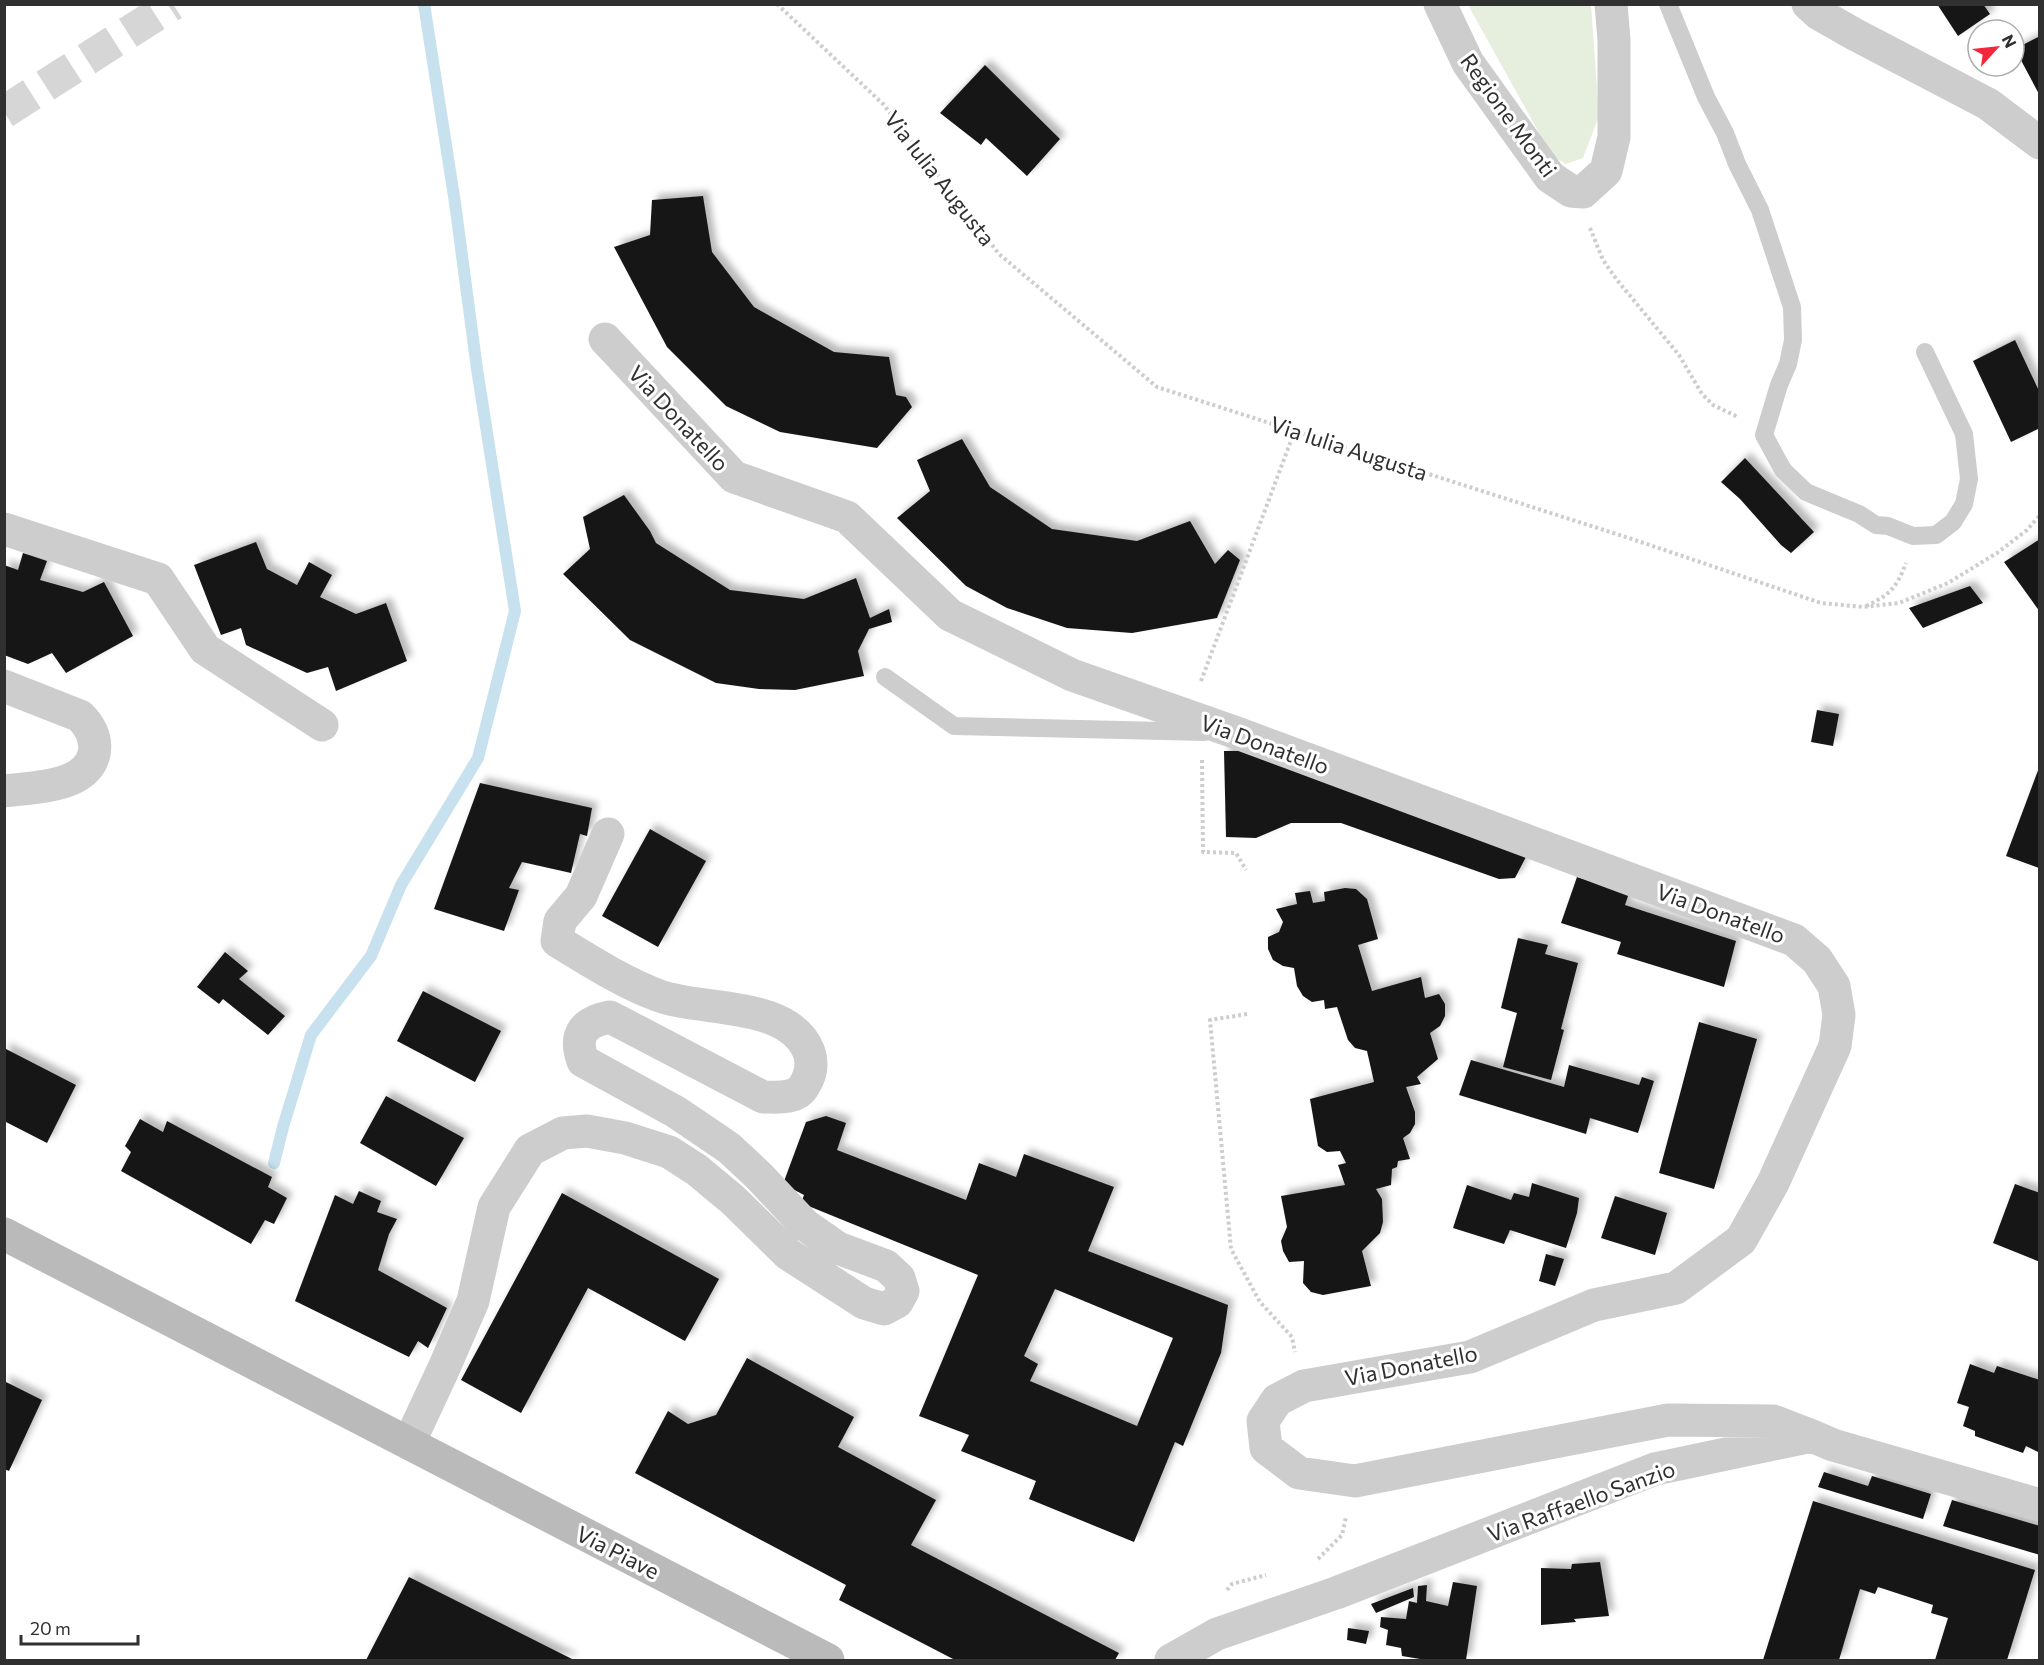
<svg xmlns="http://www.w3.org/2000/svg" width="2044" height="1665" viewBox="0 0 2044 1665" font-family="Commissioner,sans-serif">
<defs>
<filter id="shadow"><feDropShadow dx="5.5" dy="-5.5" stdDeviation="3" flood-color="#0004"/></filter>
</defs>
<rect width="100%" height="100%" fill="#fff"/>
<path fill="#e6eedd" d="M1468,5H1591L1599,116L1583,158L1566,164L1552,156Z"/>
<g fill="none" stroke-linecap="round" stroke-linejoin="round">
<path stroke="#c8e1ef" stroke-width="12" d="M274,1163L283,1127L311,1035L371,956L401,885L478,758L515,611L477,369L455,203L424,4"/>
</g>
<path fill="#171717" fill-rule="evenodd" filter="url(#shadow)" d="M1937,4H1983L1990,14L1958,36Z
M2040,36V96L2015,49Z
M985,65L1060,139L1027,176L986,138L981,145L940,113Z
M703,196L712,252L754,307L834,352L889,357L896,395L906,397L912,407L877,448L780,432L726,406L667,347L614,247L650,235L652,200Z
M2015,340L2040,393V428L2011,442L1973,361Z
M962,439L990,487L1052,529L1137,541L1190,521L1215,564L1228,550L1240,560L1217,618L1132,633L1067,628L1007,608L966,586L897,518L930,491L917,460Z
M1745,458L1814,532L1791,553L1781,545L1740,499L1721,482Z
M624,495L650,531L656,543L730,590L804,599L856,578L870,618L889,609L892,622L869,629L858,651L864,676L795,690L759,689L716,683L630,640L563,574L590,549L583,517Z
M2040,539V612L2004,562Z
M256,542L267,569L297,585L309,562L332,575L320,597L356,614L386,603L407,661L336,691L328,667L307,673L246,645L241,628L221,635L194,565Z
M23,553L47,561L40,580L83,592L104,582L133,636L66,673L52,653L28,664L4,655V565L18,570Z
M1970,586L1983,603L1923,628L1909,608Z
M1817,710L1839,714L1833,746L1811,742Z
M1224,751H1244L1528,853L1515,878L1499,879L1341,823H1291L1256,838L1226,837Z
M2040,765V866L2039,868L2006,856Z
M480,783L592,808L587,836L580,834L571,873L522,862L509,888L519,890L504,931L434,909Z
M650,829L706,861L658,947L602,916Z
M1577,877L1629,893L1625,905L1736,941L1724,987L1617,954L1621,942L1561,923Z
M1345,888L1356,889L1367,899L1378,939L1358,945L1372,991L1421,977L1425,998L1439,994L1445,1004V1016L1440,1026L1430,1033L1438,1059L1417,1077L1421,1084L1406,1087L1415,1112V1124L1410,1133L1403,1138L1410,1159L1398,1161L1397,1167L1392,1169L1391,1185L1376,1189L1382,1199L1383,1222L1380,1233L1362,1251L1371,1286L1323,1295L1311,1292L1303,1283L1304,1261L1289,1262L1283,1251L1281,1241L1287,1227L1281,1196L1345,1185L1338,1165L1346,1163L1340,1151L1327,1152L1318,1146L1310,1099L1374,1082L1367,1051L1355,1048L1348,1040L1337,1007L1325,1009L1324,1000L1312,1002L1303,996L1297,986L1294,968L1283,966L1273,960L1268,949V937L1279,932L1283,922L1276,909L1297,904L1295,893L1310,891L1313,903L1325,901L1324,892Z
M1518,938L1548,945L1545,954L1578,963L1561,1029L1564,1030L1551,1080L1503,1067L1517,1013L1501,1008Z
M225,952L248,971L239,979L285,1016L268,1035L223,999L219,1004L197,987Z
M423,991L501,1031L475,1082L397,1041Z
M1699,1022L1757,1039L1714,1189L1659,1173Z
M4,1048L76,1085L47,1143L4,1121Z
M1471,1060L1564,1087L1569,1065L1639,1085L1642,1077L1654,1081L1638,1133L1590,1118L1586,1134L1459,1095Z
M386,1096L464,1138L436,1186L360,1143Z
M826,1116L846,1123L837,1150L966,1200L979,1163L1016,1177L1024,1154L1114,1187L1088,1251L1228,1305L1221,1353L1183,1446L1175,1442L1134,1542L1029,1499L1036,1481L961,1451L969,1435L919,1416L978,1275L801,1203L804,1195L783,1184L806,1122ZM1055,1289L1173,1338L1137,1426L1030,1381L1038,1364L1024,1356Z
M140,1119L163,1132L167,1121L272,1177L268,1187L287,1198L274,1224L265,1220L251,1244L121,1171L131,1152L125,1146Z
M1532,1183L1579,1198L1577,1213L1566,1248L1510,1230L1504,1244L1453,1228L1467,1185L1511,1200L1514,1193L1529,1197Z
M2015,1184L2040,1193V1262L1993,1243Z
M359,1191L381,1201L377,1212L397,1219L389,1234L378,1270L447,1308L428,1348L418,1341L409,1357L295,1301L335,1195L353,1204Z
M562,1193L719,1279L685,1341L588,1288L521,1413L461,1380Z
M1615,1196L1667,1213L1655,1255L1601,1238Z
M1546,1254L1564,1259L1555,1286L1539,1281Z
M747,1358L854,1417L838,1447L936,1500L911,1545L1119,1653L1115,1660H955L839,1600L846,1585L635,1473L668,1411L688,1424L716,1415Z
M1970,1364L1994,1373L1997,1366L2040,1380V1453L2026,1446L2023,1453L1975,1436V1431L1963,1426L1969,1407L1957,1403Z
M4,1381L42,1400L9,1471L4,1469Z
M1824,1472L1868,1486L1872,1476L1931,1494L1923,1519L1818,1487Z
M1952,1500L2040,1526V1555L1943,1526Z
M1813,1501L2035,1570L2007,1660H1935L1948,1618L1931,1613L1933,1605L1878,1587L1875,1594L1860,1589L1839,1660H1763Z
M1600,1562L1609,1616L1574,1619L1576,1622L1541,1625V1568L1571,1569L1572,1564Z
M409,1577L574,1660H366Z
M1453,1582L1477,1586L1466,1660H1426L1402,1656L1401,1648L1386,1645L1388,1630L1380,1627L1381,1617L1406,1619L1409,1601L1417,1603L1418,1586L1427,1585L1426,1601L1448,1606Z
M1413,1588L1414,1597L1376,1613L1371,1604Z
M1348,1628L1369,1631L1366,1644L1347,1640Z"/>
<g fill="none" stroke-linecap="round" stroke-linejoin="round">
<path stroke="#d6d6d6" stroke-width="33" stroke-dasharray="33 16" stroke-linecap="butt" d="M4,112L173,4"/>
<path stroke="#cdcdcd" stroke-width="4" stroke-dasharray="3 3" stroke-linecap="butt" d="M777,4L883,104L999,254L1157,387L1635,540L1821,603L1863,607L1899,603L1948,583L1997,553L2027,530L2040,515
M1590,228L1603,260L1617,280L1679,355L1702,394L1713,405L1738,417
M1866,606C1890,595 1897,587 1906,563
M1201,681L1295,430
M1202,760L1203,852L1236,853L1246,870
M1247,1014L1210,1020L1231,1249L1260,1302L1292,1337L1295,1352
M1318,1559L1342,1535L1346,1517
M1227,1590L1232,1584L1266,1575"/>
<path stroke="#cdcdcd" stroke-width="18" d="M1668,4L1706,97L1725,133L1737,164L1760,210L1792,307L1793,340L1788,364L1779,385L1764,435L1783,470L1806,492L1859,514L1876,525L1888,526L1913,536L1936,535L1953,522L1964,504L1969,479L1964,434L1925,352
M885,677L954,726L1205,732"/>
<path stroke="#cdcdcd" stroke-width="33" d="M1440,4L1468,63L1550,177L1571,191L1583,192L1606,171L1614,137V40L1611,4
M1808,4L1819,14L1854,34L1988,104L2040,143
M605,339L734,477L847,517L950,615L1072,675L1237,733L1794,940L1817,960L1834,986L1839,1015L1835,1046L1773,1183L1741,1240L1676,1288L1594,1305L1470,1357L1304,1386L1277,1400L1263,1421L1266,1448L1299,1473L1355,1481L1668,1420L1773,1421L1812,1436
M4,529L158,579L205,649L322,725
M4,686L80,716C91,727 97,739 94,754C86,788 33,787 4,791
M409,1443L444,1368L473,1301L494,1207L530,1150L563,1133L587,1131L625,1138L669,1152L697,1170L733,1200L788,1254L864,1303L884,1309L897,1302L903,1291L899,1278L886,1266L838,1248L805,1225L759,1176L729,1148L676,1112L583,1061C573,1034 584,1022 610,1017L763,1097C776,1097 796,1100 804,1086C811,1075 813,1064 809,1052C789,1000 700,1012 657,995C622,982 589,960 557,941L560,921L581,896L608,834
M1171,1660L1217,1634L1336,1593L1655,1469L1812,1436L1833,1445L2040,1505"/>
<path stroke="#bababa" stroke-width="33" d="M4,1234L828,1660"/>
</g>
<g text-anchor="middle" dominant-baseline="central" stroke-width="6" stroke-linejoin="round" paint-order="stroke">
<g font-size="22" fill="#303030" stroke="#fff">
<text transform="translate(1509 115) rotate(54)">Regione Monti</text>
<text transform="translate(940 178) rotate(52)">Via Iulia Augusta</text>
<text transform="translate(679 418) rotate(47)">Via Donatello</text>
<text transform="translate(1349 448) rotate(18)">Via Iulia Augusta</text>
<text transform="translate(1265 744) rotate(20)">Via Donatello</text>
<text transform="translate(1721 913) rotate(20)">Via Donatello</text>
<text transform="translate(1411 1365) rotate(-11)">Via Donatello</text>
<text transform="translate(1581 1501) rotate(-20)">Via Raffaello Sanzio</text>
<text transform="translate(618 1552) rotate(27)">Via Piave</text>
</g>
</g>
<rect width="2044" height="1665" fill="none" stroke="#303030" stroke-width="12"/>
<g transform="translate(1996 48) rotate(63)"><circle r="28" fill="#ffffff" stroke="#acacac" stroke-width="1.5"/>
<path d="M0-4.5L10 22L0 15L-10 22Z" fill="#f3263a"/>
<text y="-9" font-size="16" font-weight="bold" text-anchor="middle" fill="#303030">N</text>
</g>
<path d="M21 1635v9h117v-9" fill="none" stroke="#303030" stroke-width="3"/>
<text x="30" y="1635" font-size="18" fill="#303030" stroke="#ffffff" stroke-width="4.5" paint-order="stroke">20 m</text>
</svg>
